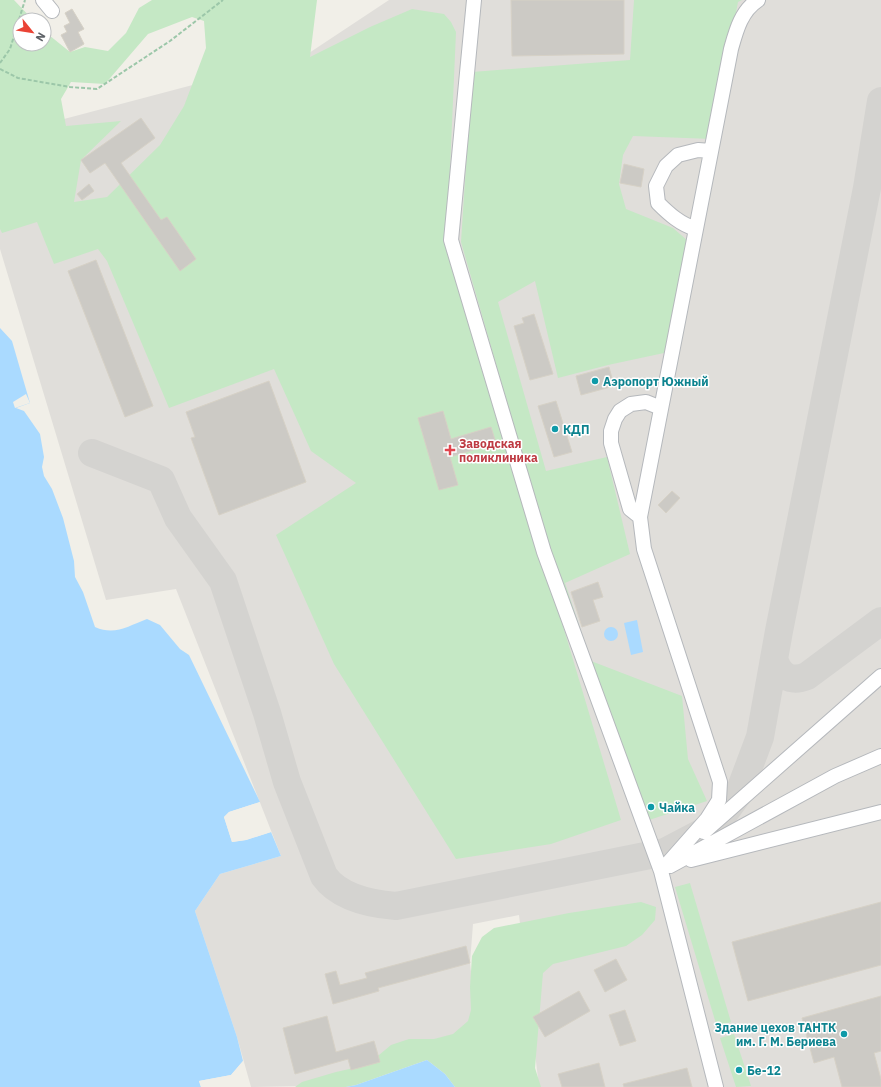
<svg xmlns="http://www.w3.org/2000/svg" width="881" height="1087" viewBox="0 0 881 1087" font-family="'IBM Plex Sans',sans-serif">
<rect width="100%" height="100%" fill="#f1efe8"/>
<path fill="#e0deda" d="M389,0H881V1087H539L519,915L473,924L470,963L479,1039L304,1086L251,1087L237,1037L195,911L220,874L281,856L176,589L106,600L0,249V121L64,119L306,55Z"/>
<path fill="#c5e8c5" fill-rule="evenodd" d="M0,0H14L33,20H20V44H44V31L70,52L85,47L108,51L126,33L139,8L152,0H317L310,57L370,27L412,9L444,14L451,22L456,32L447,238L621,820L551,844L456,859L334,664L276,535L356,483L311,451L274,369L169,408L107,261L98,249L54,264L37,222L2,233L0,229ZM192,17L204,21L206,48L184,106L160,145L107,197L74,202L81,160L121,121L66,126L61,99L71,82L105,84L148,34Z
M634,0H742L738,2L712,139L633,136L623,155L619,184L626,209L673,228L688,241L690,265L664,353L608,365L558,378L535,281L498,302L546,471L607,457L630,554L565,583L591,661L682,696L688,759L707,801L640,823L549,549L461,242L472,72L630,60Z
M690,883L731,1022L717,1027L675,887Z
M641,902L656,907L655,920L642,935L626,946L553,964L543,973L535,1068L541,1087H455L445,1074L427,1060L356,1085L346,1087H295L302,1082L336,1072L367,1065L391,1045L409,1039H434L453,1034L468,1021L471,1010L470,987L472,956L482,937L494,928L569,913Z
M734,1034L751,1086L736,1087L720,1038Z"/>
<path fill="#aadaff" d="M0,328L12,341L30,403L16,408L24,411L40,434L44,457L42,467L44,476L52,489L63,518L74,561L75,577L83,592L95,627C115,636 128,626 147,619L160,625L180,649L189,655L260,802L229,812L224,817L232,842L246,840L271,832L281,856L220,874L195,911L237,1037L243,1061L231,1075L199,1081L201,1087H0Z
M637,620L643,652L631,655L624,623Z
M604 634a7 7 0 1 1 14 0a7 7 0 1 1-14 0Z
M427,1060L445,1074L455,1087H346L356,1085Z"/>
<path fill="#f1efe8" d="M26,394L30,403L15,408L13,402Z
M260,802V804L230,814L226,817L234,840L246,839L271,830V832L246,840L232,842L224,817L229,812Z
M243,1061L244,1063L232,1076L201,1082L203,1087H201L199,1081L231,1075Z"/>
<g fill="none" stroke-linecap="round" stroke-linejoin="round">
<path stroke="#d4d3d0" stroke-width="28" d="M92,453L161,480L178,518L223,581L267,713L287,782L324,876C339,897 371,904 396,906L665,852L707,830L726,811L739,793L760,737L779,631L867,188L881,101
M774,658C778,675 790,683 807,676L881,621"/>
</g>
<path fill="#cccac5" stroke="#d6d1c6" d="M511,0H624V54L512,56Z
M72,9L84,29L78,32L84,44L70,52L61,35L67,32L64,26L70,23L65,13Z
M141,118L155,138L121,163L161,220L167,217L196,259L180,271L105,163L90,173L81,160Z
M624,164L644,169L641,187L620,183Z
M89,184L94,191L82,200L77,194Z
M96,260L153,406L125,417L68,271Z
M534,314L553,374L530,380L514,326L524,323L522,318Z
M609,367L614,386L581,395L576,376Z
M269,381L306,482L219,515L191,438L195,437L186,412Z
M556,401L572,452L554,457L538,406Z
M443,411L451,439L491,427L496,443L450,457L458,485L439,490L418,418Z
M672,491L680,498L666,513L658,505Z
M598,582L603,597L593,600L600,621L582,627L571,592Z
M881,902V965L748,1001L732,942Z
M466,946L470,963L378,988L379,991L333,1004L325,974L336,971L340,985L367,978L365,973Z
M616,959L627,980L605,992L594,970Z
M579,991L590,1011L545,1037L533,1017Z
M881,996V1051L874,1053L881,1079V1087H842L834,1057L814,1063L802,1018Z
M625,1010L636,1041L620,1046L609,1015Z
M327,1016L336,1052L374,1041L380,1062L351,1070L348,1059L295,1074L283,1028Z
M599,1063L605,1087H562L558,1074Z
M687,1068L692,1087H624L623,1084Z"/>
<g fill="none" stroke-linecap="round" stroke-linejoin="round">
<g stroke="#b5b8bc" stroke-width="16">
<path id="minor" d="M43,0L52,11
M474,0L451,240L544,552L661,871L716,1087
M696,229C680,224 669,214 658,203L656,186L666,166L678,155L698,150L711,151
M640,517L630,509L611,443V431L615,419L620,411L631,404L646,402L661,408
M704,832L881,676
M691,860L881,812
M670,866L835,776L881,756
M661,871L707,819L719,800L720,782L644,549L640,517L731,49C736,31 741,11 758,0"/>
</g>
<path stroke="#9cc7a9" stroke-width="2" stroke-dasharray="4 2" stroke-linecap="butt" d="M0,63L10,49L25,0
M0,69L18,78L70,87L97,89L170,41L223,0"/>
<use href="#minor" stroke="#fff" stroke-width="14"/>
</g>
<g fill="#0f9aa8" stroke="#fff" stroke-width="1.5">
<circle cx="595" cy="381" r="4"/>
<circle cx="555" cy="429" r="4"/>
<circle cx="651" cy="807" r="4"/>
<circle cx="844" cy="1034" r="4"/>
<circle cx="739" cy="1070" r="4"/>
</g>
<path fill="#e0444e" stroke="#fff" stroke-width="1.5" d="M448 444h4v4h4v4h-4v4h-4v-4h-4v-4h4z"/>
<g text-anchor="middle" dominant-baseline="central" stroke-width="3" stroke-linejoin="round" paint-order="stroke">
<g font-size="12" font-weight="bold" fill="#0d838f" stroke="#fff" text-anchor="start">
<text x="603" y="381">Аэропорт Южный</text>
<text x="563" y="429">КДП</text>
<text x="659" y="807">Чайка</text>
<text x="836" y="1027" text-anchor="end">Здание цехов ТАНТК<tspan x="836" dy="14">им. Г. М. Бериева</tspan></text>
<text x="747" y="1070">Бе-12</text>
</g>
<g font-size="12" font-weight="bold" fill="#be3a42" stroke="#fff" text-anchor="start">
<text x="459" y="443">Заводская<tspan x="459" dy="14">поликлиника</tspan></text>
</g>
</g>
<g transform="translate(32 32) rotate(120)"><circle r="19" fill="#ffffff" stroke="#bfc1c3"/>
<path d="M0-3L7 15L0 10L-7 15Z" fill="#ea4335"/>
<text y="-6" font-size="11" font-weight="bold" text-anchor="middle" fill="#5f6368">N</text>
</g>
</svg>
